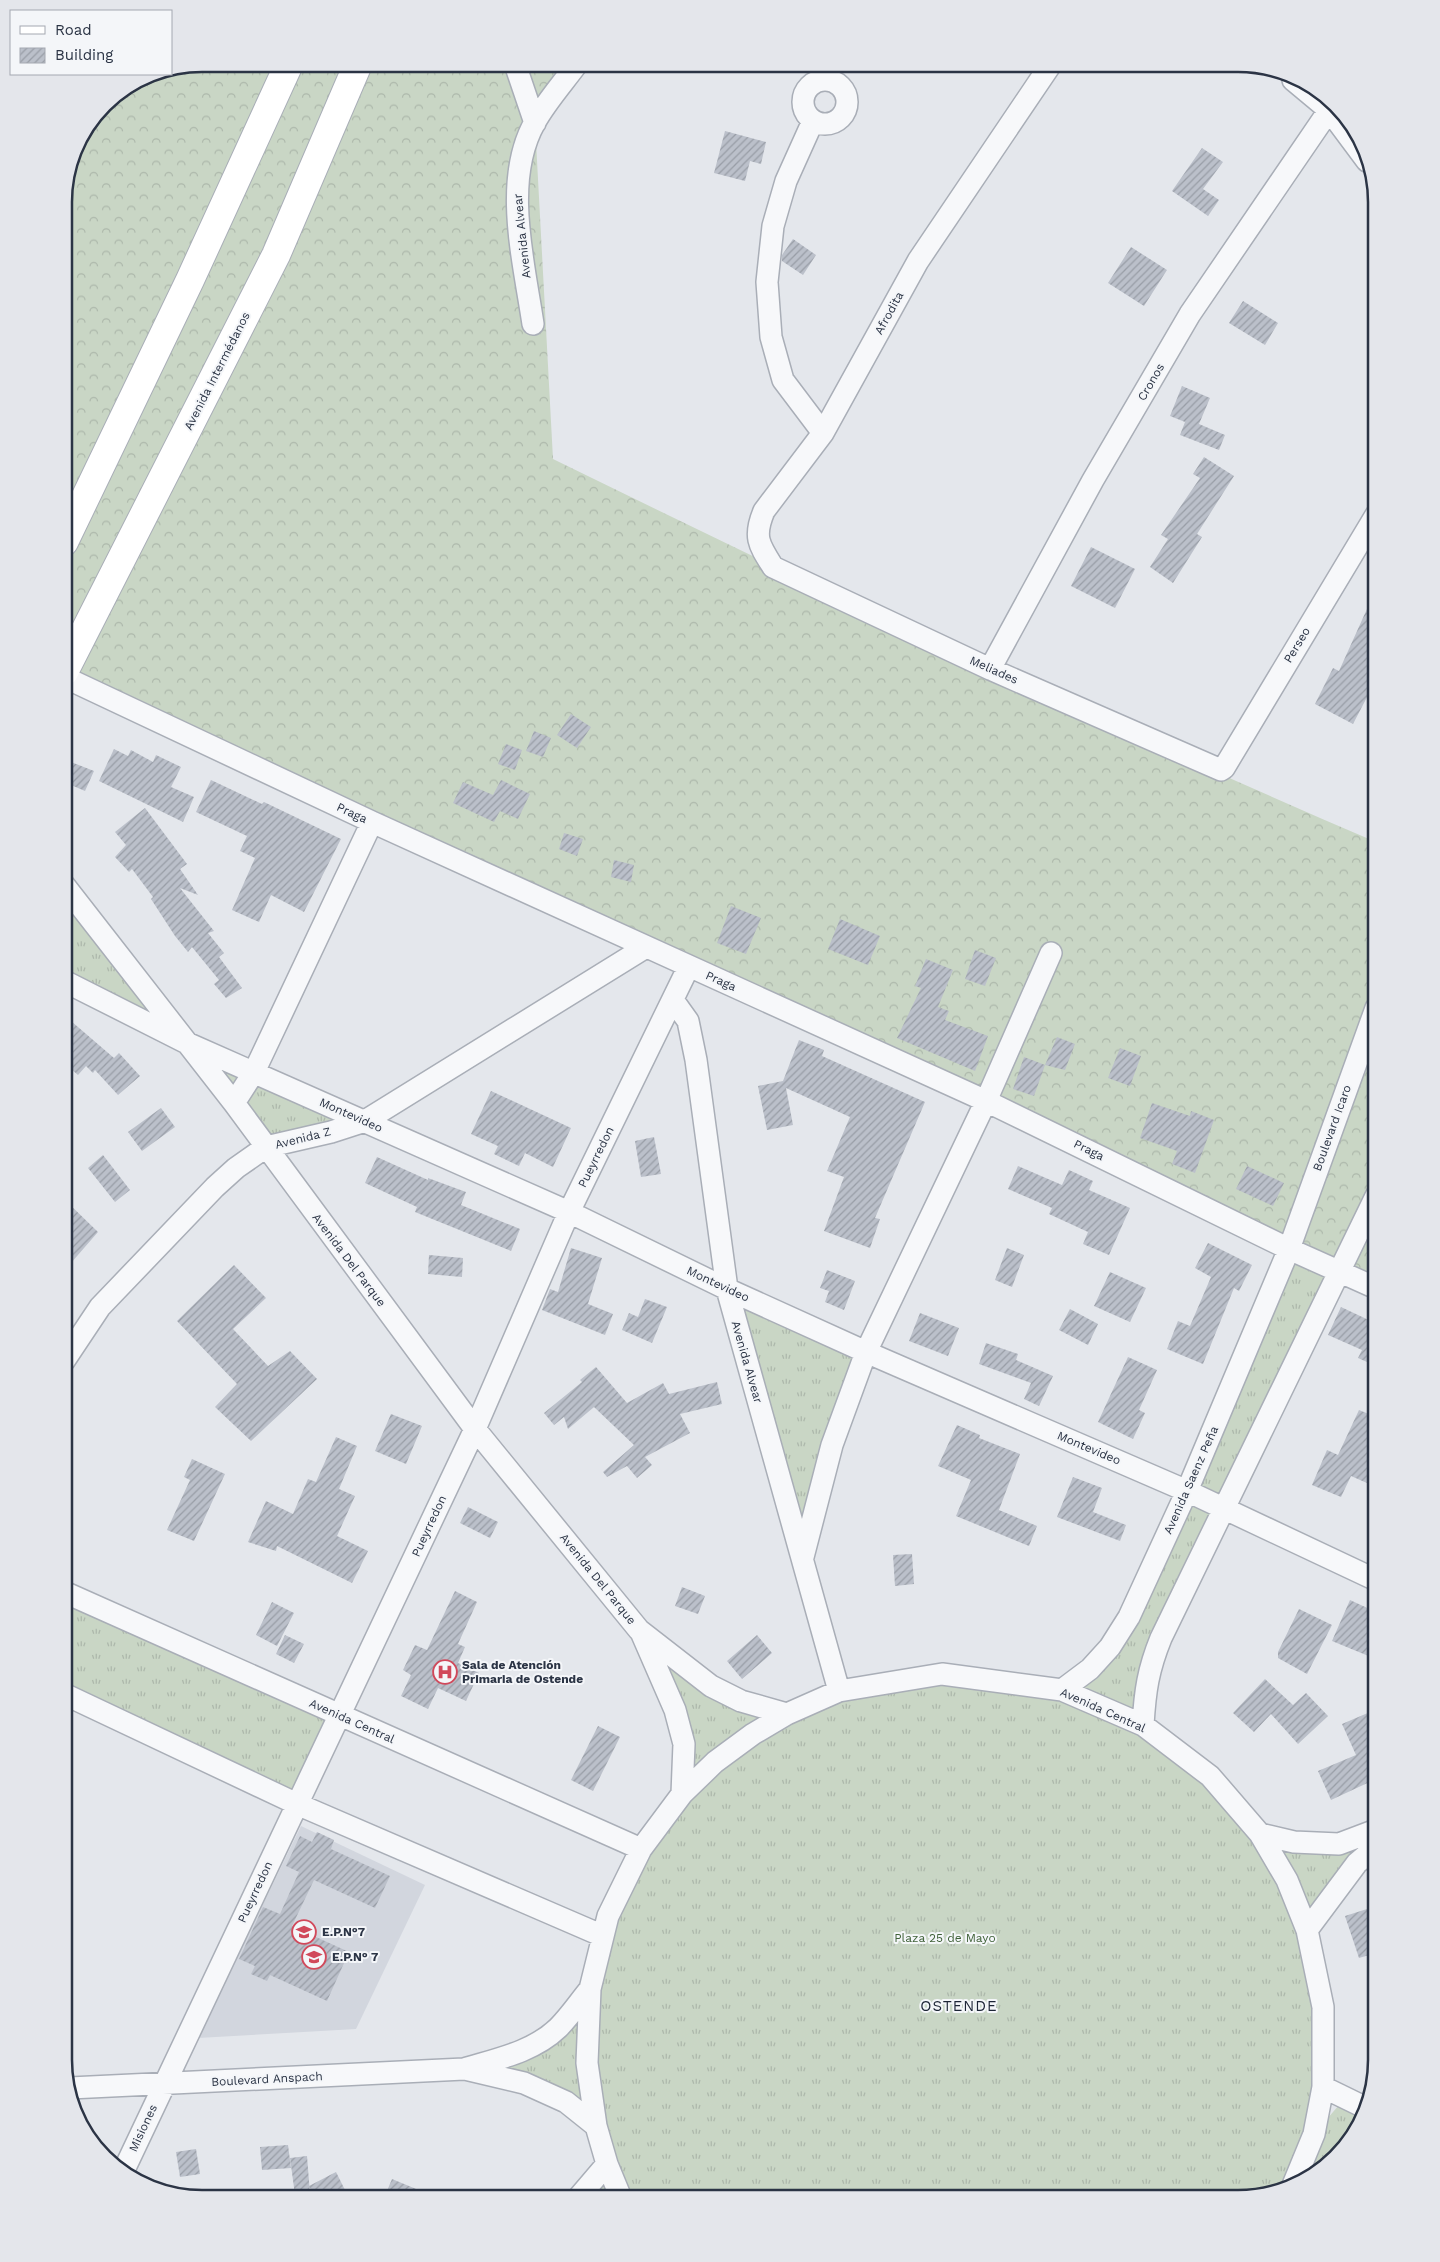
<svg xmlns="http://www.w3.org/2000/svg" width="1440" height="2262" viewBox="0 0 1440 2262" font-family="'Work Sans',sans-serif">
<defs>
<pattern id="grass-tufts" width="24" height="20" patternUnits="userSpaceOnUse" patternTransform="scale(1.25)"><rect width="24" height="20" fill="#c9d6c5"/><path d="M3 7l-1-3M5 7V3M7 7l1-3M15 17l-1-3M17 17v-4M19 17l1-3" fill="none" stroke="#adb8ab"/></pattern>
<pattern id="forest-crowns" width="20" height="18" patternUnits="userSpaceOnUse" patternTransform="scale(1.25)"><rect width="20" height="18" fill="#c9d6c5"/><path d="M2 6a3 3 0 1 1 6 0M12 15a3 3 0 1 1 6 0" fill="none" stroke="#adb8ab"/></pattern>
<pattern id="building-hatch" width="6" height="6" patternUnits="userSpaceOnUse" patternTransform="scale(1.25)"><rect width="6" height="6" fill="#bbc0ca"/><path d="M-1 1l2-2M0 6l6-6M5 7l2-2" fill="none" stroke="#989da6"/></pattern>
</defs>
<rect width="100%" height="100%" fill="#e4e7ec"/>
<path fill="#d2d6de" d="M301,1826L425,1885L356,2029L198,2038Z"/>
<path fill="url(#grass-tufts)" d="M64,886L187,1043L365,1121L266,1147L187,1043L64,981Z
M1357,1059L1376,1196L1161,1638L1143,1725L1253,1824L1294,1842L1376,1830L1307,1930L1320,1981L1315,2133L1345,2098L1364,2107L1358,2129L1299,2184L1238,2198H578L607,2164L596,2126L566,2102L464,2069L516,2054L590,1989L623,1885L682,1794L684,1744L639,1630L711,1686L787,1714L839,1691L942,1674L1062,1690L1129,1617Z
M727,1289L866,1352L802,1558Z
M64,1592L339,1715L297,1804L64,1694Z"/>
<path fill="url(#forest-crowns)" d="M202,64H577L535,123L553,459C825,592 1098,723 1376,842V1288L64,677V193L74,149L104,104L149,74H171V70Z"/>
<path fill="url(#building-hatch)" d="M725,131L766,142L761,164L750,161L745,181L714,173Z
M1202,148L1223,162L1203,189L1219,200L1208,216L1172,191Z
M793,239L816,255L803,275L782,261V255Z
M1131,247L1167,270L1144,306L1108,283Z
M1243,301L1278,323L1265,345L1229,323Z
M1182,386L1210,398L1199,424L1225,435L1219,450L1180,435L1185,422L1170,416Z
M1204,457L1234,476L1197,534L1202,537L1173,583L1150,567L1168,539L1161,535L1200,478L1193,474Z
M1091,547L1135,569L1115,608L1071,586Z
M1376,589V680L1353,724L1315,704L1333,668L1339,671Z
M571,714L591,727L577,748L557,735Z
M534,731L551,738L543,757L526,751Z
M506,744L522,750L515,770L498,764Z
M114,749L128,756L131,750L153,762L156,755L181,767L171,787L194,797L183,822L99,781Z
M71,762L94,771L85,791L64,782Z
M211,780L262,804L264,802L341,839L304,912L271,895L259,922L232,910L255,858L240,851L247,836L196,812Z
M501,780L530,794L518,819L500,811L494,822L453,803L463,782L493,795Z
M145,808L187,864L180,869L198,895L180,888L214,931L208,933L224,953L219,957L242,988L226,998L214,984L219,980L192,947L188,952L175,936L151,899L153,897L132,869L129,872L115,857L126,845L115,832Z
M564,833L583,839L577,856L559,849Z
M614,860L634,865L631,882L611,877Z
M731,906L761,918L746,954L717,943Z
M840,919L880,936L868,965L828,949Z
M975,950L996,958L985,986L965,979Z
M926,959L953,970L938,1007L949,1011L945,1020L988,1036L975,1071L897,1038L921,988L915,986Z
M71,1021L114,1058L119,1053L140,1076L118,1095L95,1070L93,1073L86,1066L78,1075L64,1063V1029Z
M1057,1037L1075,1044L1065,1070L1045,1065Z
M799,1040L824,1050L822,1056L925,1102L875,1218L880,1219L870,1248L824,1231L844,1177L827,1171L850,1117L786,1088L793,1125L767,1130L758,1086L783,1081Z
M1120,1048L1141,1056L1130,1086L1108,1078Z
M1024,1057L1045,1065L1034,1096L1013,1089Z
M491,1091L571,1128L553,1167L525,1153L519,1166L494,1154L498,1146L471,1134Z
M1152,1103L1190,1116L1191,1111L1214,1120L1195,1173L1172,1164L1177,1151L1140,1138Z
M161,1108L175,1127L142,1151L128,1132Z
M654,1137L661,1174L641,1177L635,1141Z
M103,1155L130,1190L115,1202L88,1168Z
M377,1157L428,1180V1178L466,1192L461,1205L520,1229L511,1251L415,1212L417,1207L365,1183Z
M1018,1166L1062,1185L1069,1170L1093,1181L1089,1190L1130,1208L1109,1255L1083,1244L1088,1232L1049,1214L1052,1208L1008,1189Z
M1247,1166L1284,1183L1273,1206L1236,1189Z
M64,1199L98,1232L64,1271Z
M1208,1243L1252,1265L1239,1291L1234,1288L1203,1364L1167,1349L1178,1321L1190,1326L1211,1277L1195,1268Z
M571,1248L602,1258L588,1304L613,1314L605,1335L542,1310L550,1289L558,1292Z
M1007,1248L1024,1255L1012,1287L995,1280Z
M429,1255L463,1258L462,1277L428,1274Z
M234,1265L266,1298L233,1329L268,1366L290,1351L317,1379L251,1441L215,1407L237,1384L177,1321Z
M827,1270L855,1281L844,1310L825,1302L829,1291L820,1288Z
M1110,1272L1146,1288L1130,1322L1094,1306Z
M645,1299L667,1307L652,1343L622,1330L629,1313L638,1317Z
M1341,1307L1375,1323L1376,1321V1366L1358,1358L1362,1350L1328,1335Z
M1070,1309L1098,1324L1088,1345L1059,1330Z
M920,1313L959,1328L948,1356L909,1341Z
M986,1343L1018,1354L1016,1360L1053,1376L1039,1406L1024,1399L1031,1383L979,1364Z
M1128,1357L1157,1370L1139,1410L1145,1413L1133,1439L1098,1422Z
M596,1367L627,1403L663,1383L669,1394L717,1382L722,1404L680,1414L690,1433L645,1457L652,1465L637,1478L627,1466L607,1477L603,1472L634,1445L594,1407L568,1429L564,1417L554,1425L544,1413L582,1382L580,1380Z
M1359,1410L1376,1417V1487L1351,1476L1341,1497L1312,1485L1327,1450L1338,1455Z
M391,1414L422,1426L406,1464L375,1451Z
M957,1425L980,1435L979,1438L1020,1454L999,1510L1037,1526L1029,1546L956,1516L971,1480L938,1466Z
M336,1437L357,1446L339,1489L355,1496L337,1536L368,1551L352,1583L277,1546L276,1551L248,1542L266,1501L293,1514L308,1479L316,1482Z
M192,1459L225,1474L194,1541L167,1530L190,1480L184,1477Z
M1073,1477L1102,1488L1093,1512L1126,1525L1120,1541L1057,1517Z
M468,1507L498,1522L490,1538L460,1523Z
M912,1554L914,1584L895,1586L893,1555Z
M682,1587L705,1596L698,1614L675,1606Z
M455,1591L477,1602L458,1644L465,1647L458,1663L479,1673L466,1701L438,1688L428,1709L401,1696L411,1675L403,1670L415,1645L427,1650Z
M1350,1600L1376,1612V1644L1371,1657L1332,1641Z
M272,1602L294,1613L277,1646L256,1635Z
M1299,1609L1332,1625L1307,1674L1278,1658V1652Z
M285,1635L304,1644L294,1663L276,1654Z
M757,1635L772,1653L742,1679L727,1661Z
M1265,1679L1293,1705L1306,1693L1328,1716L1298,1744L1271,1714L1254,1732L1233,1713Z
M1370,1712L1376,1726V1779L1331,1800L1318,1771L1356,1755L1342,1724Z
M598,1726L620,1737L593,1791L571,1780Z
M317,1832L334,1840L331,1849L390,1876L375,1908L314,1880L292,1926L349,1952L327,2001L270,1975L267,1981L251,1974L255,1966L239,1959L263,1907L280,1914L299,1872L286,1866L300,1836L312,1842Z
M1367,1909L1376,1938V1953L1359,1958L1345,1916Z
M288,2145L291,2168L262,2170L260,2147Z
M196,2149L200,2174L180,2177L176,2152Z
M307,2156L310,2194L295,2195L290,2158Z
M336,2172L349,2198H315L309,2186Z
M392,2179L438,2198H384Z"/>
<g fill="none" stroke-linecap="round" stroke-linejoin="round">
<g stroke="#a9aeb7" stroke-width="24">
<path id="minor" d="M515,64L535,123
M1051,64L918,261L823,433L764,511C753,537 759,545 773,567L990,669L1221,770L1224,768L1376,515
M1293,80L1329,110L1367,161
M803 102a22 22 0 1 1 44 0a22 22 0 1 1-44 0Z
M813,121L786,181L773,226L767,282L771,337L783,380L823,433
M533,324C524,262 502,180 535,122C546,102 563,83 577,64
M990,669L1093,480L1190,314L1332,106
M64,677L372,822L986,1101L1289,1249L1376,1288
M64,885L234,1103L475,1429L639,1630L711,1686L741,1701L787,1714
M64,981L187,1043L569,1212L727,1289L866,1352L1187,1491L1376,1580
M673,1000L688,1021L696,1060L727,1289L839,1691
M234,1103L254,1072L372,822
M64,1361L100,1307L215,1187L236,1168L266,1147L331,1132L365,1121L646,947
M803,1557L832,1445L866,1352L986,1101L1051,953
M64,1592L641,1849
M641,1632L675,1710L684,1744L682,1794
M1062,1690L1090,1669L1110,1647L1129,1617L1187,1491L1289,1249L1376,1008
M64,1694L297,1804L603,1936
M1143,1725C1145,1691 1148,1670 1161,1638L1376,1196
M1260,1834L1294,1842L1339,1844L1376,1830
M1307,1930L1357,1863L1376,1847
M465,2069L524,2083L566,2102L596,2126
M1323,2087L1364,2107
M70,2088L464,2069C497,2059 533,2052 558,2028C570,2016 580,2001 590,1989
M123,2172L475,1429L569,1212L689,966
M578,2198L607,2164
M621,2198L607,2164L596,2126L587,2063L590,1989L608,1916L641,1849L682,1794L715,1762L753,1734L787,1714L839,1691L942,1674L1062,1690L1143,1725L1210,1776L1260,1834L1287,1880L1307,1930L1323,2007V2087L1314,2134L1293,2185"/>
</g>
<g stroke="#a9aeb7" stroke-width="30">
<path id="secondary" d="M64,542L190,280L289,64
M64,672L276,255L358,64"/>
</g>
<use href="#minor" stroke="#f7f8fa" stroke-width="21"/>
<use href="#secondary" stroke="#fff" stroke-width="28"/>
</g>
<defs>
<g id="hospital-ring" transform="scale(1.25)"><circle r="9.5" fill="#f4f6f9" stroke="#d1495b" stroke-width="1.5"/><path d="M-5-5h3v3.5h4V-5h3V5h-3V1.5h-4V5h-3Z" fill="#d1495b"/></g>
<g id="school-ring" transform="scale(1.25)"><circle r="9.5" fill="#f4f6f9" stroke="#d1495b" stroke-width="1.5"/><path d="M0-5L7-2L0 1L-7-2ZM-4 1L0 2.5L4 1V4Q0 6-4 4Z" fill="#d1495b"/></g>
</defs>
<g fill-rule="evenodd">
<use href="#hospital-ring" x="445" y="1672"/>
<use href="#school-ring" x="304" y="1932"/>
<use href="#school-ring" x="314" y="1957"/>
</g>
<g text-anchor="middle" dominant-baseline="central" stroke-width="4" stroke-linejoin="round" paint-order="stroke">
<g font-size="12" fill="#2b3445" stroke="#f4f6f9">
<text transform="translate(522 236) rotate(-96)">Avenida Alvear</text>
<text transform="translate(889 313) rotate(-61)">Afrodita</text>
<text transform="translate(217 371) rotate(-63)">Avenida Intermédanos</text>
<text transform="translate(1151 382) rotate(-60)">Cronos</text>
<text transform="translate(1297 645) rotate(-59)">Perseo</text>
<text transform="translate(994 670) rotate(24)">Meliades</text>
<text transform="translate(352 813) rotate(25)">Praga</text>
<text transform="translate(721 981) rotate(24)">Praga</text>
<text transform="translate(351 1115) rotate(24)">Montevideo</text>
<text transform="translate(1332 1128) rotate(-70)">Boulevard Icaro</text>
<text transform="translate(303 1138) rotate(-14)">Avenida Z</text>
<text transform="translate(1089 1150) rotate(26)">Praga</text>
<text transform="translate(596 1157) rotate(-64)">Pueyrredon</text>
<text transform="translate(349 1260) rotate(53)">Avenida Del Parque</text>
<text transform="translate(718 1284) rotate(25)">Montevideo</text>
<text transform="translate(747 1362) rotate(74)">Avenida Alvear</text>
<text transform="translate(1089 1448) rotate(23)">Montevideo</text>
<text transform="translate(1191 1480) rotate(-66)">Avenida Saenz Peña</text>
<text transform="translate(429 1526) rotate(-65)">Pueyrredon</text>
<text transform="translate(598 1579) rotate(51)">Avenida Del Parque</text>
<text transform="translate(1103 1710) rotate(24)">Avenida Central</text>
<text transform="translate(352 1721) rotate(24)">Avenida Central</text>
<text transform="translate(255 1892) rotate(-65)">Pueyrredon</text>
<text transform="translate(267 2079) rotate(-3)">Boulevard Anspach</text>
<text transform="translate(143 2128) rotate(-65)">Misiones</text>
</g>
<g font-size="12" font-weight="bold" fill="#2b3445" stroke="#f4f6f9" text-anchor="start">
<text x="462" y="1665">Sala de Atención<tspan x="462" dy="14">Primaria de Ostende</tspan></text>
<text x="322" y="1932">E.P.N°7</text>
<text x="332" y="1957">E.P.N° 7</text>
</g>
<g font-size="12" fill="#3f6138" stroke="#f4f6f9">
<text x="945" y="1938">Plaza 25 de Mayo</text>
</g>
<g font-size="15" letter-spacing="1" fill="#1d2536" stroke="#f4f6f9">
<text x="959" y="2006">OSTENDE</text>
</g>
</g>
<path d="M0 0H1440V2262H0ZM202 72H1238A130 130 0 0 1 1368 202V2060A130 130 0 0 1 1238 2190H202A130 130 0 0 1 72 2060V202A130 130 0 0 1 202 72Z" fill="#e4e6eb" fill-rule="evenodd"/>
<path fill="none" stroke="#2b3445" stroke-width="2.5" d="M202 72H1238A130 130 0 0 1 1368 202V2060A130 130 0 0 1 1238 2190H202A130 130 0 0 1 72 2060V202A130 130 0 0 1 202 72Z"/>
<rect x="10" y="10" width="162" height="65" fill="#f4f6f9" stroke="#a4a8b1"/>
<rect x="20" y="26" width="25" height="8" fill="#ffffff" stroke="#a4a8b1"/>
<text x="55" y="35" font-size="15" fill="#2b3445">Road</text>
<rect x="20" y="48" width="25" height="15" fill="url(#building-hatch)" stroke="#a4a8b1"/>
<text x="55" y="60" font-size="15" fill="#2b3445">Building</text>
</svg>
